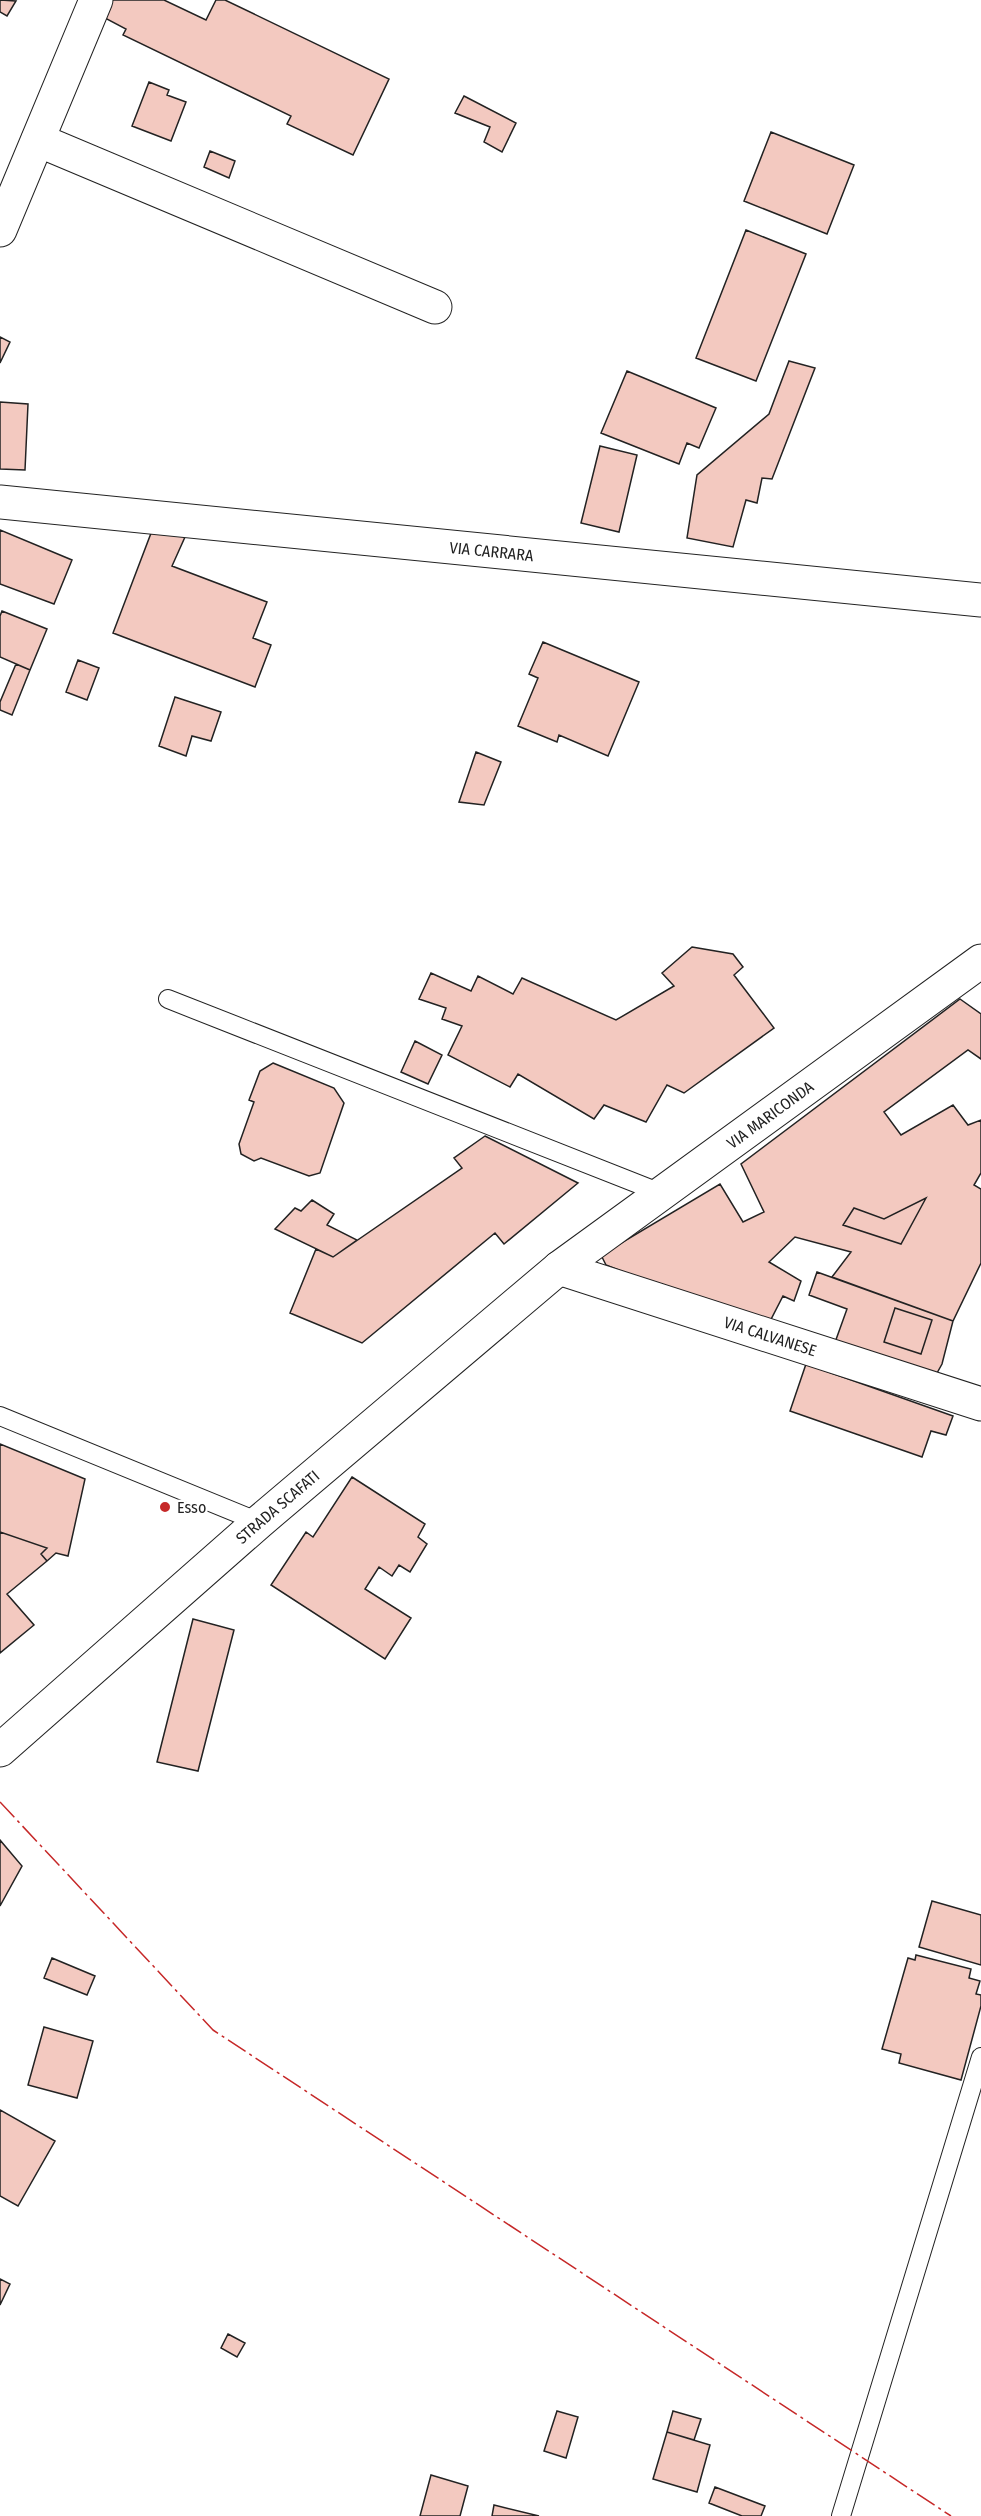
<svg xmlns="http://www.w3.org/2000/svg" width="981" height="2516" viewBox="0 0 981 2516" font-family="'Fira Sans Condensed',sans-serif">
<rect width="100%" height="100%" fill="#fff"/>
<path fill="#f3c9c0" stroke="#222" stroke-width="1.5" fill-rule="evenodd" d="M0,0L16,1L7,16L0,12Z
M111,0H164L206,20L216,0H225L389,79L353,155L287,124L291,116L123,35L126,29L103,17Z
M149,82L169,90L167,95L186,102L171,141L132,126Z
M464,96L516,123L502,152L484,142L490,127L455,113Z
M771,132L854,165L827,234L744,201Z
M210,151L235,161L229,178L204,167Z
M746,230L806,254L756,381L696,358Z
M0,337L10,342L0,363Z
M789,361L815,368L772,479L762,478L757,503L746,500L733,547L687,538L697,475L769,414Z
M627,371L716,408L699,448L687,443L679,464L601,433Z
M0,402L28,404L25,470L0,469Z
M600,446L637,455L619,532L581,523Z
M153,528L185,537L172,566L267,602L253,638L271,645L255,687L113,633Z
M0,530L72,560L54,604L0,584Z
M2,611L47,629L30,670L0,657V616Z
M543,642L639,682L608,756L559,735L557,742L518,726L538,678L529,674Z
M78,660L99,668L87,700L66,692Z
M16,664L30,670L12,715L0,710V702Z
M175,697L221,712L211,741L192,736L186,756L159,746Z
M476,752L501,762L484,805L459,802Z
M692,947L733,954L743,967L734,975L774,1028L684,1093L667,1085L646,1122L604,1105L594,1119L518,1074L510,1087L448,1055L462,1026L442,1019L446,1008L419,999L431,973L471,991L478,976L513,994L522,978L616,1020L674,986L662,973Z
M960,999L981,1014V1059L968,1050L884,1112L901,1135L953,1105L968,1125L981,1120V1173L974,1185L981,1189V1263L953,1321L832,1277L851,1252L795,1237L769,1262L801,1281L794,1301L783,1296L766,1329L606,1265L601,1255L720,1184L743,1222L764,1212L741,1164ZM926,1198L901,1244L843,1225L854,1208L884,1219Z
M415,1041L442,1055L428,1084L401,1072Z
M273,1063L334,1088L344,1103L320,1173L309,1176L261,1158L254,1161L241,1154L239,1144L254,1102L249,1100L260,1071Z
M485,1136L578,1183L504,1244L495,1233L362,1343L290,1313L316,1249L333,1257L462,1168L454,1158Z
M926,1198L901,1244L843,1225L854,1208L884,1219Z
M312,1200L334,1214L327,1225L357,1240L333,1257L275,1229L295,1208L301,1211Z
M817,1272L953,1321L942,1364L937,1373L833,1348L847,1309L809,1295ZM895,1308L932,1320L921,1354L884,1342Z
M895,1308L932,1320L921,1354L884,1342Z
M806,1364L953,1416L946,1435L931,1431L922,1457L790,1411Z
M0,1444L85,1479L68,1556L56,1553L47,1561L41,1554L47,1548L0,1532Z
M352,1477L425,1524L418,1537L427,1544L410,1572L399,1565L392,1576L379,1567L365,1589L411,1618L385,1659L271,1585L306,1532L313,1537Z
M0,1532L47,1548L41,1554L47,1561L7,1594L34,1625L0,1653Z
M193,1619L234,1630L198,1771L157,1762Z
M0,1840L22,1866L0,1906Z
M932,1901L981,1915V1965L919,1947Z
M916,1955L971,1969L969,1978L980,1981L976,1994L981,1995V2006L961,2080L899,2063L901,2054L882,2049L908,1958L915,1960Z
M52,1958L95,1976L87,1995L44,1978Z
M44,2027L93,2041L77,2098L28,2085Z
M0,2110L55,2141L18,2206L0,2196Z
M0,2279L10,2284L0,2305Z
M228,2334L245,2343L237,2357L221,2348Z
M557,2411L578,2417L566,2458L544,2451Z
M673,2411L701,2419L694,2440L667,2432Z
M667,2432L710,2445L697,2492L653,2479Z
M431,2475L468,2486L460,2516H420Z
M715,2487L765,2506L761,2516H742L709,2503Z
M494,2505L539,2516H492Z"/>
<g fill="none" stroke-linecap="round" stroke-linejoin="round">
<g stroke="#222" stroke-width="20">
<path id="lane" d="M168,999L661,1193
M0,1416L259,1522
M841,2516L981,2057"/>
</g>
<g stroke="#222" stroke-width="35">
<g id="street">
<path d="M38,140L435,307"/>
<path d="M0,230L96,0"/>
<path id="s1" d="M0,502L981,600"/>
<path id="s2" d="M559,1268L981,1404"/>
</g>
</g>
<g stroke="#222" stroke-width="35">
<g id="secondary">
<path id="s3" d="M0,1750L259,1522L559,1268L981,961"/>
</g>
</g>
<use href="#lane" stroke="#fff" stroke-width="18"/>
<use href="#street" stroke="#fff" stroke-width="33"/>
<use href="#secondary" stroke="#fff" stroke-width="33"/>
<path stroke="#c62828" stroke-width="1.5" stroke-dasharray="21 4.5 3 4.5" stroke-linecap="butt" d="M0,1802L213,2030L951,2516"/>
</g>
<circle fill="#c62828" stroke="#fff" stroke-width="2" cx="165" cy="1507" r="6"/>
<g text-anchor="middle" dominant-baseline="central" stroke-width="4.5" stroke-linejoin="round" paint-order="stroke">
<g font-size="16" fill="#222" stroke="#fff">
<text stroke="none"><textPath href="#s1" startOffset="494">VIA CARRARA</textPath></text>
<text stroke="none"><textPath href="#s3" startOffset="999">VIA MARICONDA</textPath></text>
<text stroke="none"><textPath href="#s2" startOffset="222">VIA CALVANESE</textPath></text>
<text stroke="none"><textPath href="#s3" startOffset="369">STRADA SCAFATI</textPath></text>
</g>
<g font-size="16" fill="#222" stroke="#fff" text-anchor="start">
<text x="177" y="1507">Esso</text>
</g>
</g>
</svg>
